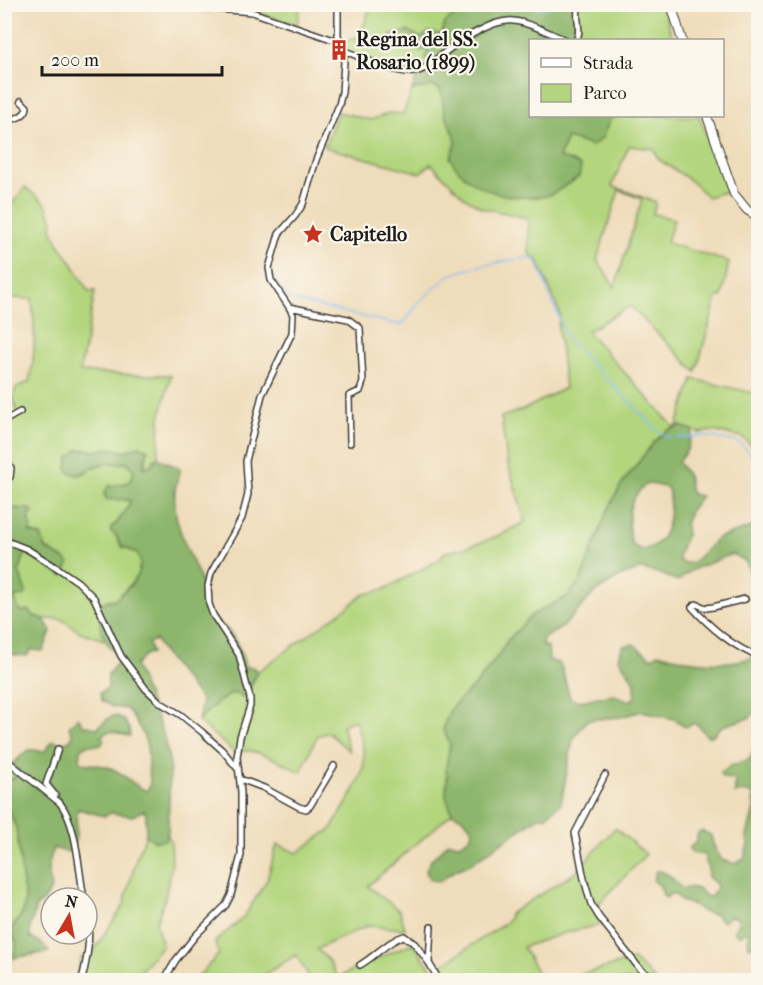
<svg xmlns="http://www.w3.org/2000/svg" width="763" height="985" viewBox="0 0 763 985" font-family="'IM FELL French Canon',serif">
<rect width="100%" height="100%" fill="#fbf7ec"/>
<filter id="ink" filterUnits="userSpaceOnUse"><feTurbulence type="fractalNoise" baseFrequency=".0167" numOctaves="2"/><feDisplacementMap in="SourceGraphic" scale="12" xChannelSelector="R" yChannelSelector="G"/><feConvolveMatrix kernelMatrix="1 2 1 2 8 2 1 2 1" color-interpolation-filters="sRGB"/></filter>
<filter id="wash" filterUnits="userSpaceOnUse"><feTurbulence type="fractalNoise" baseFrequency=".008" numOctaves="4" result="noise"/><feDisplacementMap in="SourceGraphic" scale="24" xChannelSelector="R" yChannelSelector="G"/><feGaussianBlur stdDeviation="1.35" result="paint"/><feColorMatrix in="noise" values="0 0 0 0 0 0 0 0 0 0 0 0 0 0 0 0 0 1.4 0 .05"/><feComposite in="paint" operator="in"/></filter>
<g filter="url(#wash)">
<rect width="100%" height="100%" fill="#efdcba"/>
<path fill="#b2d57d" stroke="#67784c" stroke-width="1.5" fill-rule="evenodd" d="M253,5H300L297,25L250,10Z
M371,5H662L674,40H530V116H699L728,191L708,197L687,178L658,159L654,149L629,146L612,186L656,202L653,214L674,219L667,243L729,262L722,297H717L696,372L630,306L587,331L675,428L654,442L621,485L606,514L580,582L568,596L532,615L507,641L500,653L478,682L451,708L443,728L450,745L446,767L447,777L446,796L452,813L368,886L400,911L405,929L367,926L317,949L329,961L338,978L361,965L413,943L433,971L504,924L510,918L509,914L575,873L615,828L646,854L594,909L604,924L564,933L523,947L542,980H311L296,955L255,980H195L219,954L215,942L244,917L267,880L277,844L297,853L325,833L329,832C340,814 362,783 364,761C365,748 359,732 355,720L342,725L349,751L328,732L317,736L301,772C286,765 252,744 235,753L198,721C208,709 219,701 232,693L245,697C250,690 254,681 257,672L349,606L362,595L385,589L435,562L442,557L443,553C474,546 497,538 525,522L507,460L501,417L525,409L565,388L558,327L560,314L538,261L529,253L528,218L482,208L464,197L431,164L420,173L324,147L338,112L371,120L389,113L403,114L418,76L340,55L338,44L360,36ZM619,190L642,199L615,287L597,260Z
M25,187L45,203L53,221L52,228L58,243L72,263L89,292L95,291L80,372L137,375H171L160,418L158,458L154,460L153,464L144,468L148,450L139,446L125,451L106,448L97,451L84,449L69,458L67,468L83,474C97,463 111,462 128,463L134,470L132,480L129,483H124L121,499L130,501C129,507 117,525 111,527L122,547L137,553L141,562L138,574L132,583L116,599L107,600C97,618 98,622 107,641L80,632L61,619H44L34,616L28,610L23,612L19,610L14,597L26,593L18,571L25,554L29,552L35,559L59,574L66,560L46,549L44,544L29,531L31,523L28,519L33,512L30,509L5,508V485C19,476 15,461 5,451V425L18,416L13,396L16,388L29,382C36,353 35,329 32,299L18,298L5,301V213Z
M693,379L758,394V451L742,437L712,431L700,433L680,426L676,428Z
M4,754L20,771L17,772L13,779H5Z
M5,806L7,808L16,827L25,901L23,913L10,930L17,944L13,958L5,971Z
M167,833L171,843L172,863L165,898L156,923L162,945L133,980H75L81,958L90,956L124,905L136,859L146,835L155,841L164,840Z
M633,960L655,980H581L579,975Z"/>
<path fill="#8db66c" stroke="#546944" stroke-width="1.5" fill-rule="evenodd" d="M457,5H577C575,17 572,24 580,35L579,40H530V116H612L602,138L592,146L567,138L559,158L571,161L581,166L579,177C569,183 558,192 547,196C543,197 538,197 533,197C501,199 466,187 450,158L456,143L455,136L445,115L441,93L439,89L433,86L412,90L418,75C429,78 436,76 445,69L433,58L428,62L425,58L429,51L416,50V43L393,42L389,39L391,35L409,31L421,38L429,32L438,34L442,33L445,23L456,14Z
M680,426L693,430L687,450L678,462L688,476L691,494L701,496L691,509L685,524C691,537 679,545 678,559L683,563H692L718,538L758,525V590L745,561L732,554L692,570L678,581L658,573L641,569L621,576L595,592L563,627L544,638L542,642L543,646L548,647L549,660L558,663L561,666L570,698C579,704 590,698 599,697C605,696 608,697 614,695L627,700H632L635,696V682L619,659L622,646L633,644L652,658L658,653C690,663 727,667 758,656V710L749,718L722,726L712,736H707L698,725L694,723L685,727L674,719L642,711L621,717L587,720L573,739L561,803L545,817H539L470,864L452,872L439,882L429,879L426,870L431,860L449,842L459,844L469,838L473,830L464,819L452,813L446,796L447,777L446,767L450,745L443,728L451,708L478,682L500,653L507,641L532,615L568,596L580,582L606,514L621,485L654,442L668,430ZM648,483L668,488C672,511 671,545 642,550L632,545C626,520 626,499 648,483Z
M139,446L148,450L144,463V468L153,464L154,460L158,458L181,469C164,508 184,541 199,576C204,589 201,605 211,617C215,622 222,624 226,628C236,637 242,654 245,667L255,668L256,675L252,681L248,697L232,693C219,701 208,709 198,721L202,701L162,651L156,640L148,643L152,653L146,654L135,666L163,733L170,764L168,832L165,840L155,841L146,835V815L144,810L133,816L111,813L104,816L78,809C73,824 82,840 67,852L53,848L48,869L51,885L50,892L44,901L36,907L30,928V937L40,942L49,952L13,958L17,944L10,930L23,913L25,901L16,827L7,808L5,806V779H13L20,771L13,764C27,751 25,747 44,752L53,741L62,743L70,740L73,735L69,727L78,717L83,725L96,728C107,723 111,707 125,722C129,727 130,730 130,736C119,736 111,725 101,737L104,740L101,745H87L81,749L80,760L83,763C92,765 102,764 111,768C123,773 138,789 147,791C153,782 149,777 148,768C147,761 149,754 147,748C145,733 135,721 127,709L113,707L102,701L100,693L108,688V674L118,662C118,653 114,652 109,646C100,633 98,617 101,603L116,599L132,584L138,574L141,562L137,553L122,547L115,534L111,532V527C117,525 129,507 130,501C122,498 114,501 106,499L104,494L109,486C124,483 131,487 134,470L128,463L100,464L79,475L70,473L67,468L69,458L79,449L97,451L106,448L125,451Z
M4,508L30,509L33,512L28,519L32,528L29,532L41,536L46,549L66,560L69,564L63,576L47,567L29,552C20,556 24,565 19,571L26,593L24,596L14,597L19,610L23,612L27,610L34,616L44,619L51,631L43,651L31,650L27,656L5,654Z
M758,746V943L749,947L748,942L749,933L746,931L742,935H738L735,932V927L739,924V919L730,916L723,922L716,915L702,911L694,905L681,901L675,894H670L666,898L663,895L660,886L653,880L656,871C671,871 673,882 683,889C693,885 700,889 707,897L712,896L717,887L715,883L708,877V868L704,855L691,852L689,848L696,842L698,833L702,831L711,835L713,844L722,860L735,864L744,858L748,845L747,836L754,809L753,795L749,792L735,793V780L722,777L720,772L732,765L750,759L753,750Z"/>
<g fill="none" stroke-linecap="round" stroke-linejoin="round">
<path stroke="#86bcf5" stroke-width="1.5" d="M516,4L543,8L554,4
M274,278L281,290L291,300L400,325L405,322L418,303L449,275L483,265L530,257L537,262L567,339L655,428L665,436L671,437
M677,438L705,436L739,442L758,462"/>
</g>
</g>
<g filter="url(#ink)">
<g fill="none" stroke-linecap="round" stroke-linejoin="round">
<g stroke="#3c3934" stroke-width="8">
<path id="street" d="M196,4L205,8L252,12L340,42
M576,40C583,31 574,16 579,4
M343,50C361,57 394,74 413,72C425,71 435,60 444,53C460,41 494,18 514,21C532,23 550,34 566,40
M4,122C13,119 26,117 27,107L21,101
M289,307L348,319L360,328L363,382L360,391L349,396L350,443
M4,421L20,412
M4,457L11,468L10,477L4,482
M4,540L27,549L59,569L78,582L94,598L121,656L146,689L161,703L181,715L202,732L223,751L237,768
M745,599L713,607L706,608L696,604L692,607C709,626 734,648 758,656
M4,758L60,803C78,827 78,869 84,898
M605,775L575,833L584,879L591,904L599,917L640,969L655,980
M240,779L264,788L299,807L306,809L310,806L334,766
M55,795L46,784L58,749
M431,927L429,963L439,980
M360,965C376,956 387,941 404,936L415,944L429,963
M82,980C87,959 91,939 87,917
M164,980L176,960L196,935L226,905L231,895L241,855V792L237,757L240,737L250,706V698L239,655L213,615L209,604L208,586L211,573L242,518L248,494L246,461L262,395L292,333L293,315L289,307L271,280L269,268L279,234L295,216L303,204L316,160L339,105L342,92L344,62L343,50L338,35V4"/>
</g>
<g stroke="#3c3934" stroke-width="10">
<path id="secondary" d="M671,4L682,40
M707,116L734,194L747,210L758,217"/>
</g>
<use href="#street" stroke="#fff" stroke-width="5"/>
<use href="#secondary" stroke="#fff" stroke-width="8"/>
</g>
</g>
<defs>
<g id="building-bare" transform="scale(1.62)"><path d="M-4-6H4V6H1V3H-1V6H-4ZM-2.5-4.3h1.7v1.8h-1.7ZM.8-4.3h1.7v1.8H.8ZM-2.5-1h1.7V.8h-1.7ZM.8-1h1.7V.8H.8Z" fill="#c8321e" stroke="#fbf7ec" stroke-width="2.5" paint-order="stroke"/></g>
<g id="sight-bare" transform="scale(1.62)"><path d="M0-6L1.8-2.2L6-1.7L2.9 1.2L3.7 5.4L0 3.3L-3.7 5.4L-2.9 1.2L-6-1.7L-1.8-2.2Z" fill="#c8321e" stroke="#fbf7ec" stroke-width="2.5" paint-order="stroke"/></g>
</defs>
<g fill-rule="evenodd">
<use href="#building-bare" x="339" y="50"/>
<use href="#sight-bare" x="313" y="234"/>
</g>
<g text-anchor="middle" dominant-baseline="central" stroke-width="4.5" stroke-linejoin="round" paint-order="stroke">
<g font-size="20" font-weight="bold" fill="#1c1c1c" stroke="#fbf7ec" text-anchor="start">
<text x="356" y="39">Regina del SS.<tspan x="356" dy="23">Rosario (1899)</tspan></text>
<text x="330" y="234">Capitello</text>
</g>
</g>
<rect width="763" height="985" fill="none" stroke="#fbf7ec" stroke-width="24"/>
<rect x="529" y="39" width="195" height="78" fill="#fbf7ec" stroke="#a29f99" stroke-width="1.5"/>
<rect x="541" y="58" width="30" height="9" fill="#ffffff" stroke="#a29f99" stroke-width="1.5"/>
<text x="583" y="69" font-size="18" fill="#1c1c1c">Strada</text>
<rect x="541" y="84" width="30" height="18" fill="#b2d57d" stroke="#a29f99" stroke-width="1.5"/>
<text x="583" y="99" font-size="18" fill="#1c1c1c">Parco</text>
<g transform="translate(69 916) rotate(10)"><circle r="28" fill="#fbf7ec" stroke="#a29f99" stroke-width="1.5"/>
<path d="M0-4.5L10 22L0 15L-10 22Z" fill="#c8321e"/>
<text y="-9" font-size="16" font-weight="bold" text-anchor="middle" fill="#1c1c1c">N</text>
</g>
<path d="M42 66v9h180v-9" fill="none" stroke="#1c1c1c" stroke-width="3"/>
<text x="51" y="66" font-size="18" fill="#1c1c1c" stroke="#fbf7ec" stroke-width="4.5" paint-order="stroke">200 m</text>
</svg>
